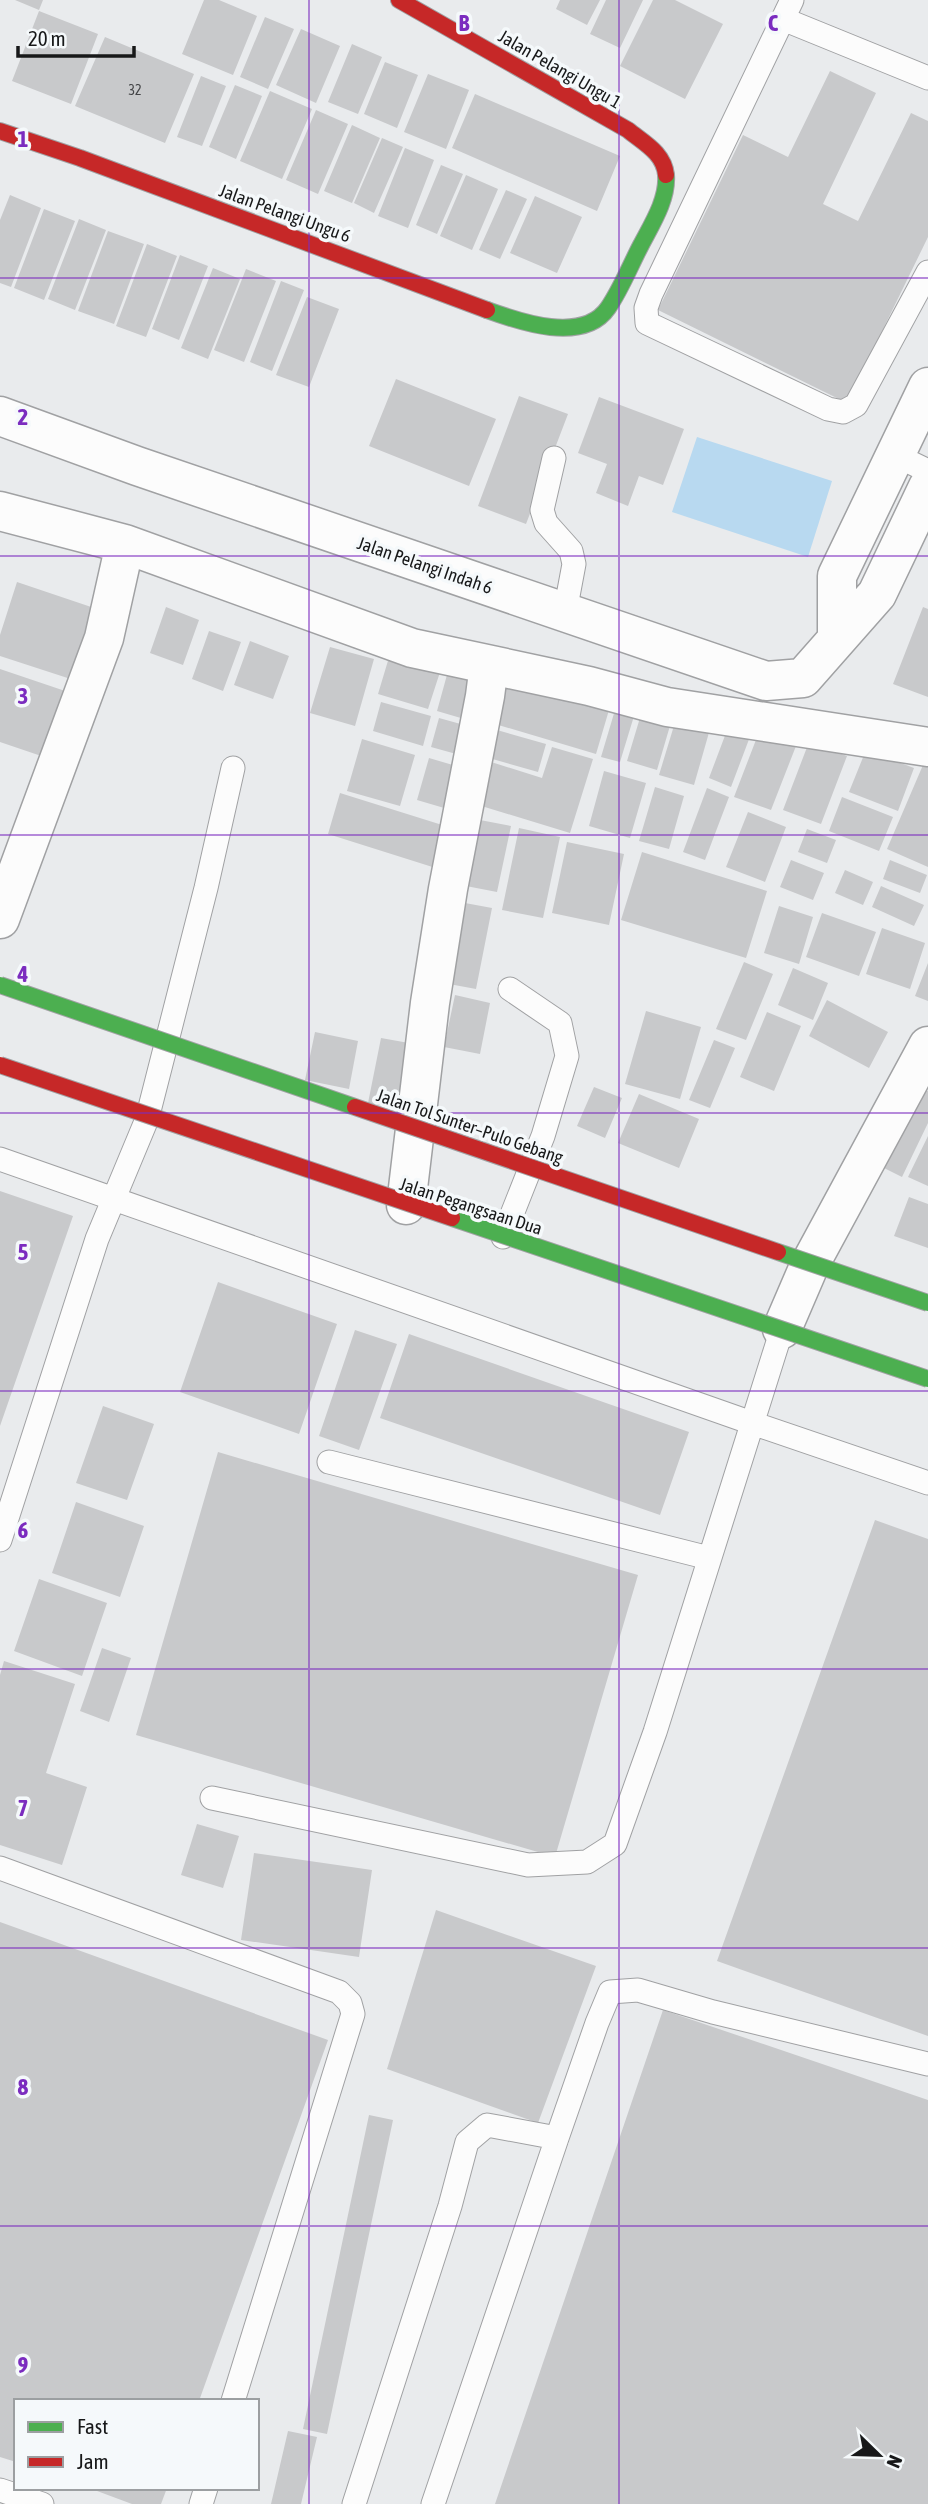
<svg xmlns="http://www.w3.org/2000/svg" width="928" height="2504" viewBox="0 0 928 2504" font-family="'Asap Condensed',sans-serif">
<rect width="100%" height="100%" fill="#e9ebed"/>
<path fill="#b8d9f0" d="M697,437L832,481L808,557L672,512Z"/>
<path fill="#c8c9cb" d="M15,0H43L39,10Z
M204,0H219L257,16L233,75L182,54Z
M560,0H600L587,25L556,9Z
M606,0H643L620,48L590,34Z
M653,0H675L723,24L685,99L620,66Z
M39,11L98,34L71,104L12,81Z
M265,17L294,29L268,89L240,77Z
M301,29L340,46L316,103L276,85Z
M105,37L194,74L165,143L75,106Z
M352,44L382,57L358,114L328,102Z
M385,62L418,75L397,128L364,114Z
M830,71L876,93L823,204L858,221L911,113L928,121V237L847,403L658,310L743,135L788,157Z
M428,74L469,90L446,149L404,132Z
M201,76L226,86L202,146L177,137Z
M235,85L262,96L236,159L209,147Z
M270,91L312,109L282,179L240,161Z
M475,94L620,156L597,211L452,148Z
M316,110L348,124L318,194L286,180Z
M352,125L380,138L352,203L324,191Z
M382,138L403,147L374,213L354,203Z
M405,148L434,160L408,228L378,216Z
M441,165L463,174L437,234L416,225Z
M466,175L498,189L472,250L440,236Z
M506,190L527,199L500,259L479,250Z
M10,195L41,208L11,287L0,283V220Z
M535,196L582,217L557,273L510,253Z
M44,209L75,221L44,300L14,288Z
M79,219L106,230L75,310L48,299Z
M108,231L144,244L114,324L78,311Z
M147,244L177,256L146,337L116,326Z
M180,255L208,266L179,340L152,329Z
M213,268L240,279L208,359L181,348Z
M246,269L276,281L244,362L214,350Z
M281,281L304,290L272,371L250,362Z
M307,297L339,309L309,387L276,375Z
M396,379L496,419L469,486L369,446Z
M519,396L568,414L526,524L478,506Z
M599,397L684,429L663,485L639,476L628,506L596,493L607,464L578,453Z
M17,582L109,613L86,684L0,656V635Z
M166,607L199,620L183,665L150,653Z
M923,607L928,609V697L893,684Z
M209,631L241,642L223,691L192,679Z
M250,641L289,656L273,699L234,685Z
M330,647L374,659L355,726L310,713Z
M390,654L441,669L428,709L378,694Z
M450,664L484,674L471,721L437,711Z
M0,669L77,695L56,761L0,742Z
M508,681L609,710L596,754L495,724Z
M381,702L431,716L423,746L373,731Z
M615,710L634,716L620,762L601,757Z
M642,711L672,719L657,770L627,761Z
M439,718L475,728L467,757L431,747Z
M676,719L710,729L694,785L659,775Z
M729,725L751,734L731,787L709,778Z
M497,730L546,744L538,772L489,758Z
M759,732L796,746L771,810L734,797Z
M362,739L415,755L400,806L347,791Z
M809,742L847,756L821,824L783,810Z
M552,747L593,759L570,833L475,804L488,761L542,778Z
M866,750L914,768L898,811L849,792Z
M429,758L463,768L451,810L417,800Z
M923,765L928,767V867L887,849Z
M604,771L646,783L630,838L589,826Z
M655,787L684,796L669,849L639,841Z
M707,788L729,797L705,860L683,852Z
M340,793L455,829L442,870L328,834Z
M842,797L893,817L879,851L829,831Z
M748,812L786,827L765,882L726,867Z
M480,820L511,826L497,892L466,886Z
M519,828L560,837L543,918L502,910Z
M807,829L836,840L827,863L798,852Z
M567,842L624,854L609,925L552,913Z
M642,852L767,891L746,958L621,920Z
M791,860L824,873L813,900L780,887Z
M890,860L927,875L920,893L883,879Z
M845,870L873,882L863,905L835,893Z
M881,886L924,905L914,926L872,907Z
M465,903L492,908L476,989L449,984Z
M779,906L813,917L799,964L764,953Z
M822,913L876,932L859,976L806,957Z
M882,928L925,943L910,989L866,974Z
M744,962L773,974L746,1040L716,1029Z
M928,963V1001L915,996Z
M793,968L828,983L813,1020L778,1005Z
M455,995L490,1003L480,1054L444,1047Z
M827,1000L888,1032L869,1068L809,1036Z
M646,1011L701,1027L680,1099L625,1084Z
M767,1012L801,1026L774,1091L740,1077Z
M315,1032L358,1041L349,1089L305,1080Z
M381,1038L420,1045L407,1110L368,1103Z
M714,1040L735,1048L710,1108L689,1100Z
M912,1083L928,1091V1123L902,1177L874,1163Z
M594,1087L622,1098L605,1138L577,1126Z
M639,1094L699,1119L679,1168L618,1143Z
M928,1136V1186L908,1177Z
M0,1191L73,1216L0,1426Z
M909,1197L928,1204V1248L894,1236Z
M218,1282L337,1324L299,1434L180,1392Z
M355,1330L397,1344L359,1450L319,1436Z
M409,1334L689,1432L660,1515L380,1418Z
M103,1406L154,1424L127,1500L76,1483Z
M218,1452L638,1575L555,1857L136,1735Z
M76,1502L144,1526L120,1597L52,1573Z
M875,1520L928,1539V2036L717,1961Z
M39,1579L107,1603L82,1676L14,1651Z
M102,1648L131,1658L109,1722L80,1711Z
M4,1661L75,1684L46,1773L87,1787L62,1865L0,1845V1675Z
M197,1824L239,1836L223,1888L181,1875Z
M254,1853L372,1870L359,1957L241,1940Z
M436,1910L596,1966L538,2123L387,2069Z
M0,1922L328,2040L199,2401H16V2462L0,2457Z
M663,2010L928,2100V2504H495Z
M369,2115L393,2120L327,2434L303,2429Z
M288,2431L317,2437L301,2504H271Z
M89,2488H167L161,2504H132Z"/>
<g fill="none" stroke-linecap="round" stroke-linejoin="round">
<g stroke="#a0a1a3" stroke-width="25">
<path id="lane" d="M792,0L651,294L646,308L647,323L828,409L843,412L856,405L928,272
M783,19L928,78
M895,455L928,471
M554,458L542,510L546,523L571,551L574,564L565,612
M0,1159L752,1423L928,1483
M503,1237L543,1136L567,1056L560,1023L510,989
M329,1462L709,1558
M0,1540L97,1239L147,1119L206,888L233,768
M212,1798L528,1865L587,1862L615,1844L655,1732L782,1329
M0,1868L339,1992L350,2003L353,2014L233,2401
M0,2490L42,2504
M201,2504L206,2488
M354,2504L450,2206L467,2142L487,2125L557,2138
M433,2504L557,2138L597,2023L610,1992L638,1990L713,2012L928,2064"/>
</g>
<g stroke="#a0a1a3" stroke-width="41">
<path id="street" d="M0,416L137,466L766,681L803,678L877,594L928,487
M0,511L125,544L412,648L589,686L667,707L928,747
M837,636V576L928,387
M0,919L104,638L125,544
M406,1205L430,1003L448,889L485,696L489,665
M782,1329L810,1264L928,1046"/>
</g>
<g stroke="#a0a1a3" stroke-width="18">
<path id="fast" d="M487,310C520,322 583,344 608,308C621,289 630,266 641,245C652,224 668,199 666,175"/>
</g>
<g stroke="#a0a1a3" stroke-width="18">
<path id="jam" d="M399,0L628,130C644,143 664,153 666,175
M0,131L80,158L487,310"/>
</g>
<use href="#lane" stroke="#fcfcfc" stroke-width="23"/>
<use href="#street" stroke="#fcfcfc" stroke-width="38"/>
<use href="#fast" stroke="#4caf50" stroke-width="16"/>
<use href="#jam" stroke="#c62828" stroke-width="16"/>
<g stroke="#a0a1a3" stroke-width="18" stroke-linecap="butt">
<path id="fast-bridge" d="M0,985L355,1107
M452,1218L928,1379
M778,1252L928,1303"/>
</g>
<g stroke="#a0a1a3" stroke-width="18" stroke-linecap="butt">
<path id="jam-bridge" d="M0,1065L452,1218
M355,1107L778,1252"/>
</g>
<use href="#fast-bridge" stroke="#4caf50" stroke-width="16"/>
<use href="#jam-bridge" stroke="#c62828" stroke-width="16"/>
</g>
<path fill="none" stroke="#7b2cbf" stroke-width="2" stroke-opacity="0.55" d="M309,0V2504M619,0V2504M0,278H928M0,556H928M0,835H928M0,1113H928M0,1391H928M0,1669H928M0,1948H928M0,2226H928"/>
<g text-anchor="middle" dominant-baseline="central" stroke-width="7" stroke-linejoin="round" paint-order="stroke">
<g font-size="14" fill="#434446">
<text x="135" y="90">32</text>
</g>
<g font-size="18" fill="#171819" stroke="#f5f9fb">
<text transform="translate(560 69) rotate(30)">Jalan Pelangi Ungu 1</text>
<text transform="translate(285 213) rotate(20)">Jalan Pelangi Ungu 6</text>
<text transform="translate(425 565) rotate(19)">Jalan Pelangi Indah 6</text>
<text transform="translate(470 1126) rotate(19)">Jalan Tol Sunter–Pulo Gebang</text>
<text transform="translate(471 1206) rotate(18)">Jalan Pegangsaan Dua</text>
</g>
</g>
<g font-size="23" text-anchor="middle" font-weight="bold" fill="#7b2cbf" stroke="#f5f9fb" stroke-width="7" stroke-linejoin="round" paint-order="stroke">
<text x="464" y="31">B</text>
<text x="773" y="31">C</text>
<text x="23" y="147">1</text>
<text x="23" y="425">2</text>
<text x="23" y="704">3</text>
<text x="23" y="982">4</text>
<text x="23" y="1260">5</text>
<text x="23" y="1538">6</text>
<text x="23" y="1816">7</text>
<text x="23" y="2095">8</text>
<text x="23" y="2373">9</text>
</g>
<rect x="14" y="2399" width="245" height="91" fill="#f5f9fb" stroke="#9c9fa1" stroke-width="2"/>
<rect x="28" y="2422" width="35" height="10" fill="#4caf50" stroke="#9c9fa1" stroke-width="2"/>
<text x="77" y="2434" font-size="21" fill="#171819">Fast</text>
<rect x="28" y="2457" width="35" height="10" fill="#c62828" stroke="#9c9fa1" stroke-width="2"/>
<text x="77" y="2469" font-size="21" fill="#171819">Jam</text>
<g transform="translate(879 2455) rotate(113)" stroke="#f5f9fb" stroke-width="5" paint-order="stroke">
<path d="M0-5L12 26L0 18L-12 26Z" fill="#171819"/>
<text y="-10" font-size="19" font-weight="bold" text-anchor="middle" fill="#171819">N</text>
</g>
<path d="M18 46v10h116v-10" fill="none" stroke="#171819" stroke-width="3.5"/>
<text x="28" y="46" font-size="21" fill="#171819" stroke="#f5f9fb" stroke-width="5" paint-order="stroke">20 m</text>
</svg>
